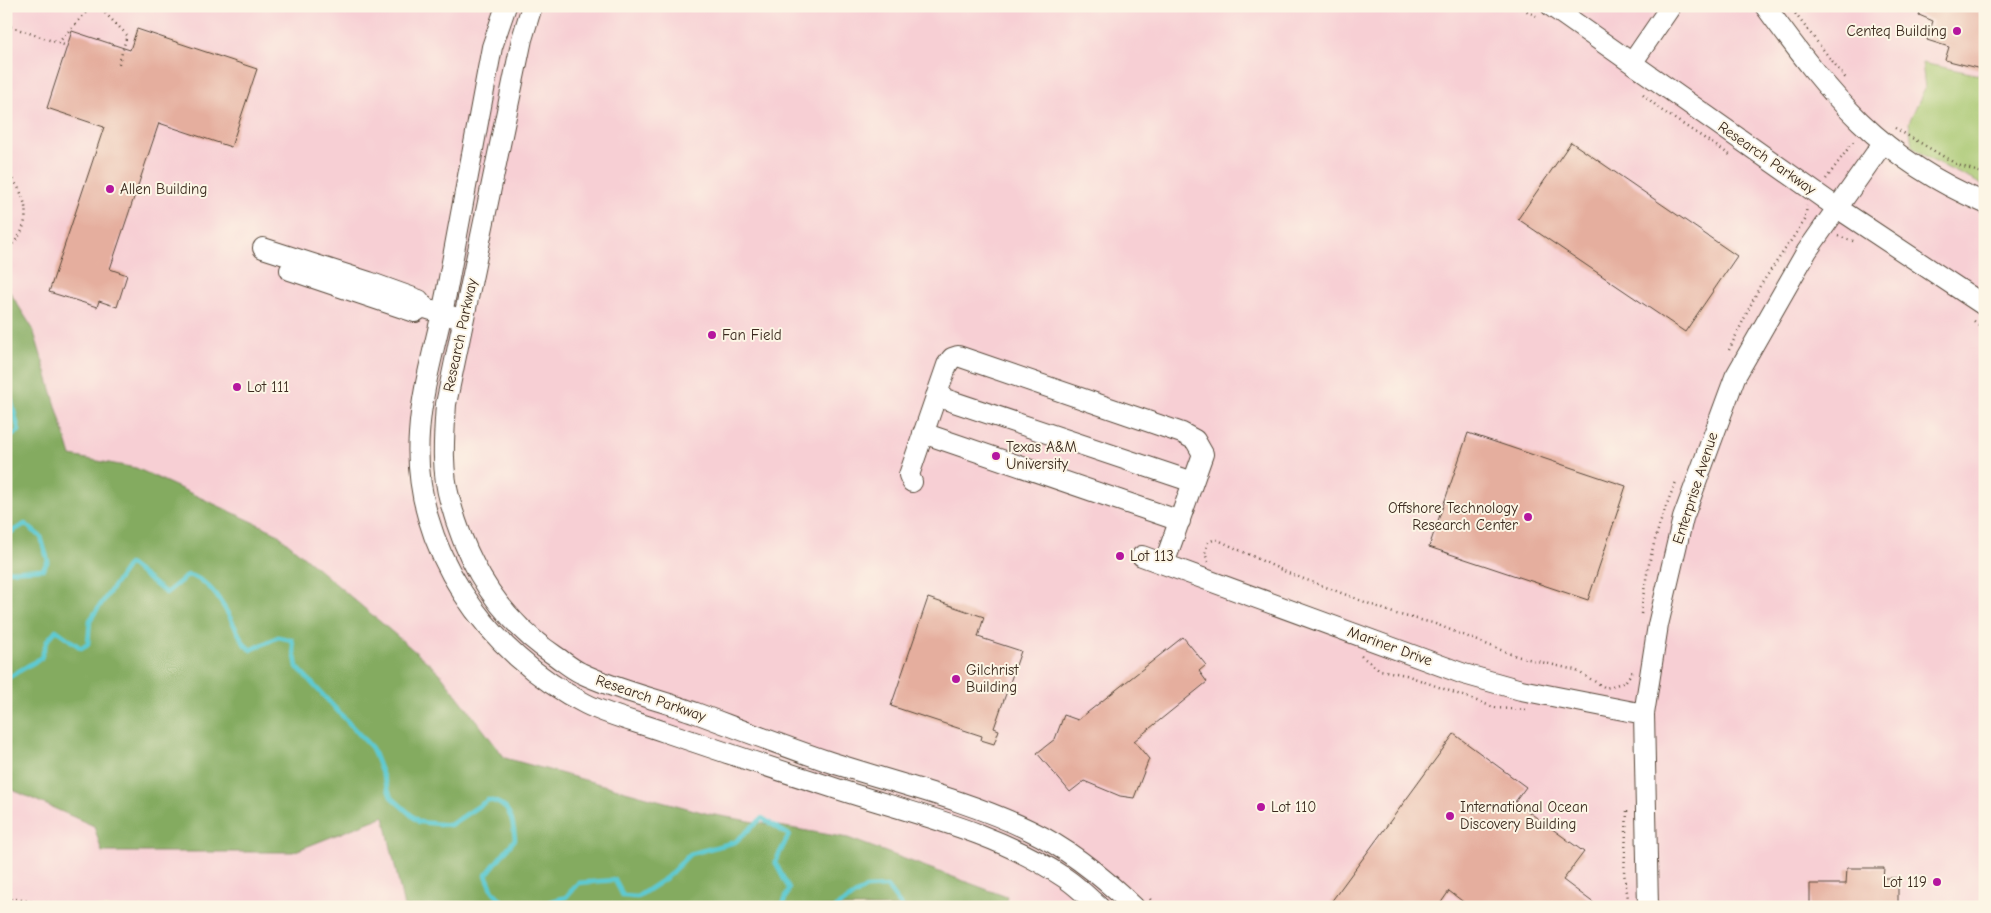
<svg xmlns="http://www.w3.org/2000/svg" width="1991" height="913" viewBox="0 0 1991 913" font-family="'Comic Neue',sans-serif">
<rect width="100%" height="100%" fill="#fcf5e5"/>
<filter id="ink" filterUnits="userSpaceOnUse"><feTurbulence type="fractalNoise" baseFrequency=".02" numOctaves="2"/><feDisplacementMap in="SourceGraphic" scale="10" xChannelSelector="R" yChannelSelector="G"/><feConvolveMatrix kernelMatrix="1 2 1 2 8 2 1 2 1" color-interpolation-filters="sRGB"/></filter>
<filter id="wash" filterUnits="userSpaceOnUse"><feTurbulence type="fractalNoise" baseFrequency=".0096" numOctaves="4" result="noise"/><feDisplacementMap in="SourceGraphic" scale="20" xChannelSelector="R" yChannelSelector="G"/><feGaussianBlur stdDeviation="1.12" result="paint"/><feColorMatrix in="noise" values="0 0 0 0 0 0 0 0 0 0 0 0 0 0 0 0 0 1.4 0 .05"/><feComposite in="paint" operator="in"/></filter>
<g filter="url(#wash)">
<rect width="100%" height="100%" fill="#f4e9cf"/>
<path fill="#f7cfd4" d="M6,6H1985V907H6Z"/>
<path fill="#a6c66e" stroke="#707846" d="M1922,63L1985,76V186L1931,160L1912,146L1909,122L1925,88Z"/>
<path fill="#84ab61" stroke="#606a40" d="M6,286L33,329L71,456L136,468L275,532L439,672L505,758L709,814L848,838L1007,897L1005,907H404L384,816L293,852H102L94,826L6,787Z"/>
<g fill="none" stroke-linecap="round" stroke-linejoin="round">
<path stroke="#5dcad3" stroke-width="4.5" d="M6,316L8,319L6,322
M6,380L19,431L6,440
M6,535L25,524L41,537L48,561L43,569L6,571
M6,679L41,658L47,641L56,630L81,648L88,644L90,620L129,564L166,593L188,575C216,580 231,622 245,645L251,650L278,637L292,640L297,667L372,748L391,797L419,822L450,825L488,800C510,803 513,819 515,839L486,875L493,891L507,907
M543,907L549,902L566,897L578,883L615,880L623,896L637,897L666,878L690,854L735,842L762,818L789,835L775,862L789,889L782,907
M836,907L866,888L887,887L902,907"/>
</g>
<g id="blocks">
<path fill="#e5ae9e" d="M1922,6H1980L1978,13L1985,15V70L1945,60L1949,47L1927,40L1933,21L1919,15Z
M137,29L257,69L231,147L159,123L110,269L127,275L117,307L99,301L97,307L49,292L104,127L47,108L72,31L130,50Z
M1571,142L1737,256L1685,332L1518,219Z
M1468,433L1626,486L1588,600L1429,547Z
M928,598L984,617L978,637L1021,651L994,728L999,730L994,744L981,740L982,736L891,706Z
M1183,637L1206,665L1199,671L1207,682L1134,741L1149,759L1134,798L1120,796L1084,781L1070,792L1037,753L1055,739L1064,715L1078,720Z
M1454,734L1526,787L1515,802L1584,852L1563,880L1599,907H1470L1449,891L1438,907H1337L1331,902Z
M1847,868H1884L1883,878H1898V907H1810V884H1846Z"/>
</g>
</g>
<g filter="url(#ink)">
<use href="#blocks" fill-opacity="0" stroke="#574739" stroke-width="1"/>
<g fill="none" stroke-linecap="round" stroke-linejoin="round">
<g stroke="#574739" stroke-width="22">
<path id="minor" d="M506,6L492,47C477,128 462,208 447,289C438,337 422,385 419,434C411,547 488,655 586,704C610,716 640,723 665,732C718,750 771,768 825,785C905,812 993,829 1065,878C1077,886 1088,897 1099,907
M532,6L522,39L446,404C444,436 441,469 450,501C467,565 499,618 554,655C563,661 572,669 581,673C618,691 658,699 696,713C739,729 783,746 827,761C894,783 965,799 1029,830C1069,849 1103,877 1134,907
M1551,6L1836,207L1985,306
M1765,6C1830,95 1880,159 1985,203
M1632,63L1671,6
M263,248L369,282L419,300L425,308L454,317
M290,270L415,312L418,310
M936,396L1193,482
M923,433L1180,521
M912,482L909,475L947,365L952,358L958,356L1182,433L1195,440L1203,454L1164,564
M1142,556L1464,674L1521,690L1644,714
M1648,907L1644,714L1658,625L1683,518L1735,377L1807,251L1883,143"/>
</g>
<path stroke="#574739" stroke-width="2.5" stroke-dasharray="1 4" stroke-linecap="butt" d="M98,6L127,35L118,67
M1518,6L1536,16
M1789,6L1847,80
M6,25L67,46
M58,43L92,6
M1643,94L1661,110L1730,155
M1895,128L1958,165L1985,174
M6,172C30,196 34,228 6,250
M1826,179L1855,139
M1838,236L1856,242
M1974,321L1985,330
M1729,350L1760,286L1805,220L1807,206
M1208,562L1205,553L1208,542L1216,539L1288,573L1331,589L1396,614L1433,623L1516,656L1575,670L1606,688L1625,682L1633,671
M1641,614C1646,567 1657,525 1676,482
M1361,656L1380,670L1406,675L1496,708L1527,710
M1627,811L1624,873L1629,905
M6,897L57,907
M1150,899L1157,907"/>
<use href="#minor" stroke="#fff" stroke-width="20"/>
</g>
</g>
<g fill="#b5179e" stroke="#fcf5e5" stroke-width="2">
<circle cx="1957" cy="31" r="5"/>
<circle cx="110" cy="189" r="5"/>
<circle cx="712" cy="335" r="5"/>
<circle cx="237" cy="387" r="5"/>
<circle cx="996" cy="456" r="5"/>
<circle cx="1528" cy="517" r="5"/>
<circle cx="1120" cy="556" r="5"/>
<circle cx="956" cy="679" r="5"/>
<circle cx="1261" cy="807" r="5"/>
<circle cx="1450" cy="816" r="5"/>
<circle cx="1937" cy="882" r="5"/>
</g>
<g text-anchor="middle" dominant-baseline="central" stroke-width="4" stroke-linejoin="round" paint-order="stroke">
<g font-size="15" fill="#3b2a1e" stroke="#fcf5e5" text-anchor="start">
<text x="1947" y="31" text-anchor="end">Centeq Building</text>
<text x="120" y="189">Allen Building</text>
<text x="722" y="335">Fan Field</text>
<text x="247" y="387">Lot 111</text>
<text x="1006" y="447">Texas A&amp;M<tspan x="1006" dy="17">University</tspan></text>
<text x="1518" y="508" text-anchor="end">Offshore Technology<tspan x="1518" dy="17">Research Center</tspan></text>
<text x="1130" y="556">Lot 113</text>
<text x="966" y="670">Gilchrist<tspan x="966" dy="17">Building</tspan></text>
<text x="1271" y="807">Lot 110</text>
<text x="1460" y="807">International Ocean<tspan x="1460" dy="17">Discovery Building</tspan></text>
<text x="1927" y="882" text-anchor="end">Lot 119</text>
</g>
<g font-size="15" fill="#3b2a1e" stroke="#fcf5e5">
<text transform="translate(1767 158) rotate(35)">Research Parkway</text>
<text transform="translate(460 335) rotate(-78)">Research Parkway</text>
<text transform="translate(1695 488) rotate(-72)">Enterprise Avenue</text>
<text transform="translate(1390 646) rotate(20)">Mariner Drive</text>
<text transform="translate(651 698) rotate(19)">Research Parkway</text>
</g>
</g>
<rect width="1991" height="913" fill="none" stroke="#fcf5e5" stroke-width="25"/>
</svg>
